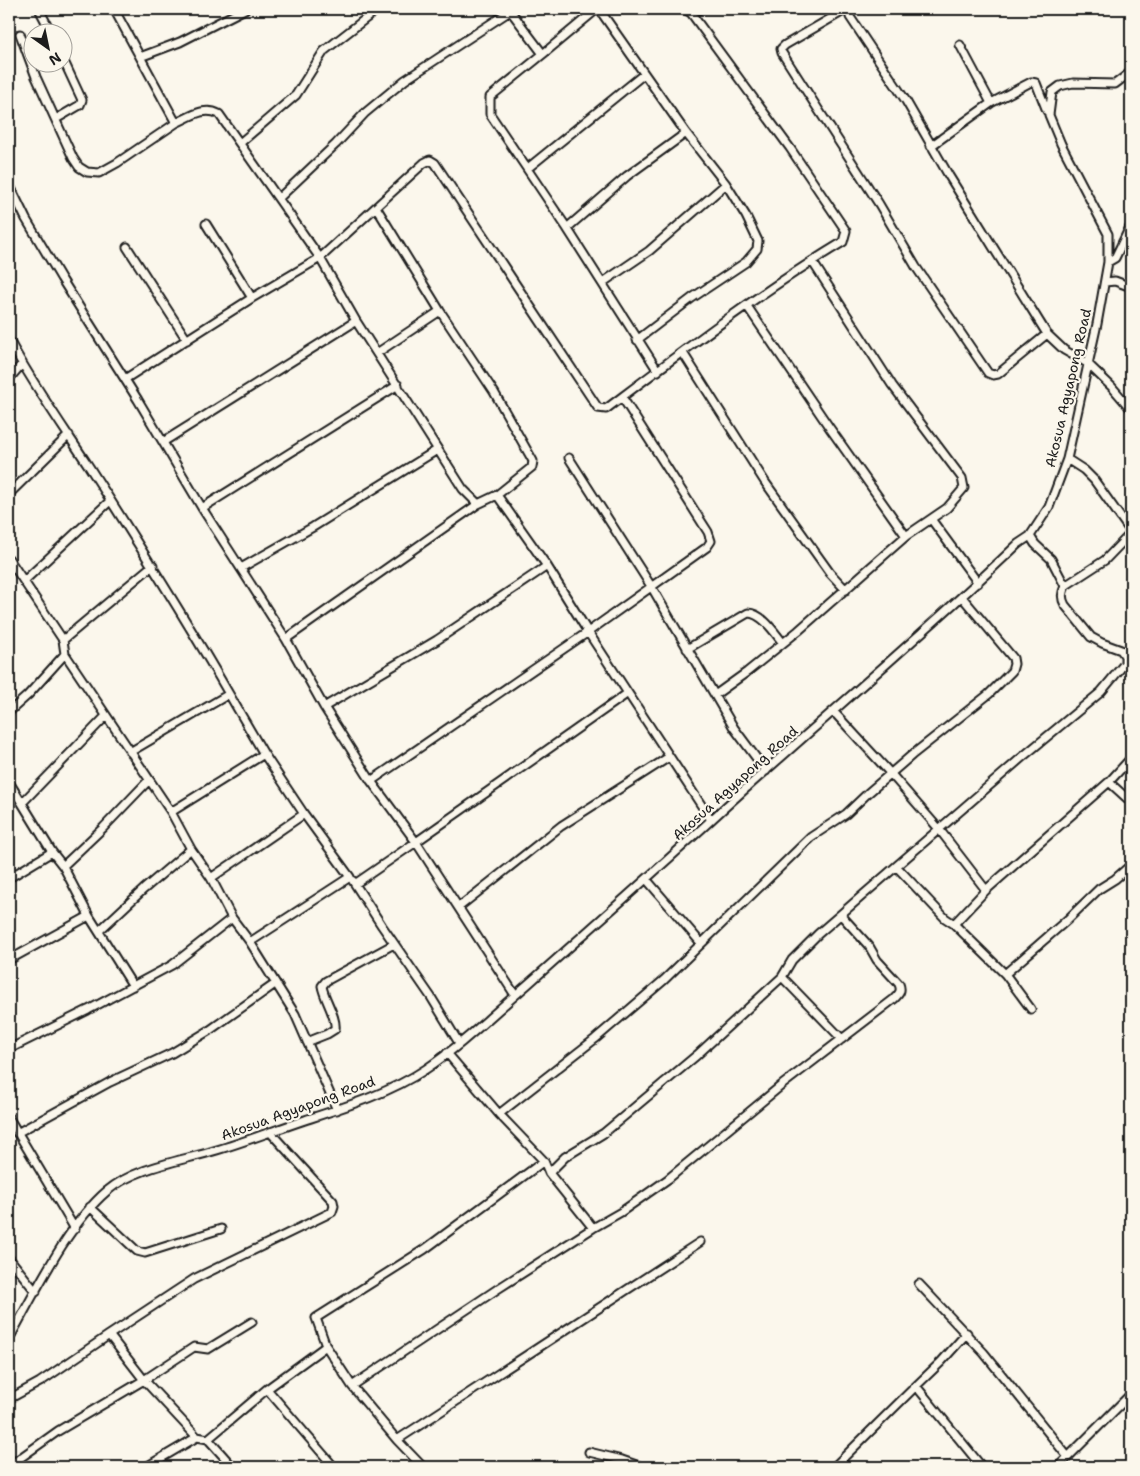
<svg xmlns="http://www.w3.org/2000/svg" width="1140" height="1476" viewBox="0 0 1140 1476" font-family="'Shantell Sans',sans-serif">
<rect width="100%" height="100%" fill="#fbf7ec"/>
<filter id="ink" filterUnits="userSpaceOnUse"><feTurbulence type="fractalNoise" baseFrequency=".02" numOctaves="2"/><feDisplacementMap in="SourceGraphic" scale="10" xChannelSelector="R" yChannelSelector="G"/><feConvolveMatrix kernelMatrix="1 2 1 2 8 2 1 2 1" color-interpolation-filters="sRGB"/></filter>
<g filter="url(#ink)">
<g fill="none" stroke-linecap="round" stroke-linejoin="round">
<g stroke="#1c1c1c" stroke-width="11">
<path id="street" d="M39,9L51,32
M114,9L176,123C190,117 204,106 219,114L320,258L356,321L463,489L478,504L497,495L547,566L588,632L711,820
M509,9L543,54L490,97V114L567,228L658,371
M599,9L686,133L726,184L746,216L758,241L757,249L746,262L692,298L637,340
M684,9L691,13L701,9
M847,9L785,45L781,49L782,53L879,204L916,267L988,373L993,375L998,374L1047,334
M850,9V17L906,101L949,176L1047,334L1064,350L1087,363L1112,387L1131,409
M20,34L36,77L73,158L79,167L87,172L99,173L117,163L176,123
M960,45L991,103
M543,54L597,9
M140,57L180,42L245,9
M56,119L80,105L82,100L62,57
M240,143L296,95L324,51L378,9
M931,146L991,103L1031,82L1036,83L1047,111
M528,168L644,74
M9,184L26,219L61,278L138,400L202,508L286,639L324,707L371,781L416,842L628,693
M279,198L336,144L365,113L405,80L510,11
M376,207L440,311L494,392L533,461L532,467L497,495
M206,224L252,298
M567,228L627,176L686,133
M127,247L187,340
M1108,262L1115,258L1131,225
M1105,282L1115,281L1131,287
M602,283L649,251L726,184
M747,306L829,427L906,536
M9,340C32,383 61,424 88,465C136,540 184,616 229,694
M377,353L440,311
M683,353L765,482L830,573L846,590
M9,379L22,364
M125,379L252,298L320,258L424,163L430,160L435,163L598,408L606,409C683,351 760,292 843,242L846,231L790,148L691,13
M163,442L356,321
M569,458L651,586L734,728L766,771
M1067,459L1084,470L1094,480L1131,532
M9,494L69,435
M202,508L398,385
M931,519L978,583
M1030,536L1035,544L1051,559L1065,586
M9,559L63,640L65,654L171,812L191,849L211,878L232,918L250,942L295,1014L337,1110
M241,568L313,527L437,450
M24,581L110,501
M286,639L478,504
M63,640L153,565
M687,649L748,613C762,613 775,633 783,643
M715,695L747,672L798,631L906,536L947,508L964,488L962,478L892,385L812,261
M324,707L437,640L547,566
M833,711L891,774L939,829L986,890
M9,712L28,695L65,654
M130,752L229,694L264,754L304,814L350,877L250,942
M371,781L588,632L707,547L711,541L708,532L622,397
M9,782L52,852L63,866L89,916L133,986
M1109,782L1131,802
M22,803L106,716
M171,812L264,754
M63,866L103,828L149,780
M897,867L945,918L954,924L1005,974L1031,1009
M9,878L52,852
M211,878L304,814
M647,880L701,943
M353,881L382,926L431,997L459,1043
M355,884L416,842L515,995
M459,907L561,826L669,757
M954,924L986,890L1109,782L1131,758
M99,931L144,889L191,849
M9,960L89,916
M1005,974L1067,920L1099,889L1115,879L1131,865
M782,977L842,1039
M307,1042L327,1034L335,1029C337,1017 324,999 322,986L326,981L394,944
M9,1049L88,1010L172,965L232,918
M447,1053L499,1114L544,1161L549,1173L593,1228
M499,1114L595,1039L664,980L811,837L846,814L868,793L912,755L989,694L1012,671L1014,664L1013,658L962,597
M9,1118L75,1229
M17,1133L110,1082L172,1053L210,1030L275,984
M544,1161L425,1249L316,1318L326,1346L352,1386L496,1290L593,1228L621,1212L668,1179L782,1085L894,999C899,994 902,991 899,984L877,960L869,946L841,915
M549,1173L565,1157L604,1133L697,1055L782,977L792,960L818,934L1020,759L1101,692L1125,663V656L1121,650L1102,643L1091,637L1065,605C1061,598 1062,593 1065,586L1105,560L1131,533
M90,1207L137,1251L145,1253L221,1229
M9,1258L36,1292
M919,1284L984,1353L1068,1457
M109,1335L194,1279L332,1212L334,1206L333,1201L270,1132
M9,1339C35,1293 67,1225 107,1191C135,1167 182,1161 217,1150C247,1141 275,1130 305,1120C345,1107 390,1093 426,1069C462,1045 494,1013 527,985C588,931 649,877 709,822C811,728 918,640 1018,544L1030,536L1049,507L1067,459L1097,324L1108,262V234L1061,144L1049,115L1052,92L1060,86L1073,83L1115,84L1131,72
M352,1386L397,1440L423,1467
M916,1386L941,1362L967,1333
M267,1389L334,1467
M9,1399L40,1382L109,1335L144,1380L194,1347L208,1349L252,1322
M197,1437L208,1439L267,1389L326,1346
M208,1439L233,1467
M397,1440L700,1242
M589,1452L622,1460L642,1467
M9,1466L58,1431L144,1380L197,1437L146,1467
M834,1467L916,1386L982,1467
M1058,1467L1131,1394"/>
</g>
<use href="#street" stroke="#fbf7ec" stroke-width="7"/>
</g>
</g>
<g text-anchor="middle" dominant-baseline="central" stroke-width="4.5" stroke-linejoin="round" paint-order="stroke">
<g font-size="14" fill="#1c1c1c" stroke="#fbf7ec">
<text transform="translate(1068 388) rotate(-77)">Akosua Agyapong Road</text>
<text transform="translate(735 783) rotate(-42)">Akosua Agyapong Road</text>
<text transform="translate(298 1108) rotate(-20)">Akosua Agyapong Road</text>
</g>
</g>
<rect width="1140" height="1476" fill="none" stroke="#fbf7ec" stroke-width="30"/>
<rect x="15" y="15" width="1110" height="1446" fill="none" stroke="#1c1c1c" stroke-width="2" filter="url(#ink)"/>
<g transform="translate(48 48) rotate(147)"><circle r="24" fill="#fbf7ec" stroke="#a29f99"/>
<path d="M0-4L9 19L0 12L-9 19Z" fill="#1c1c1c"/>
<text y="-8" font-size="14" font-weight="bold" text-anchor="middle" fill="#1c1c1c">N</text>
</g>
</svg>
